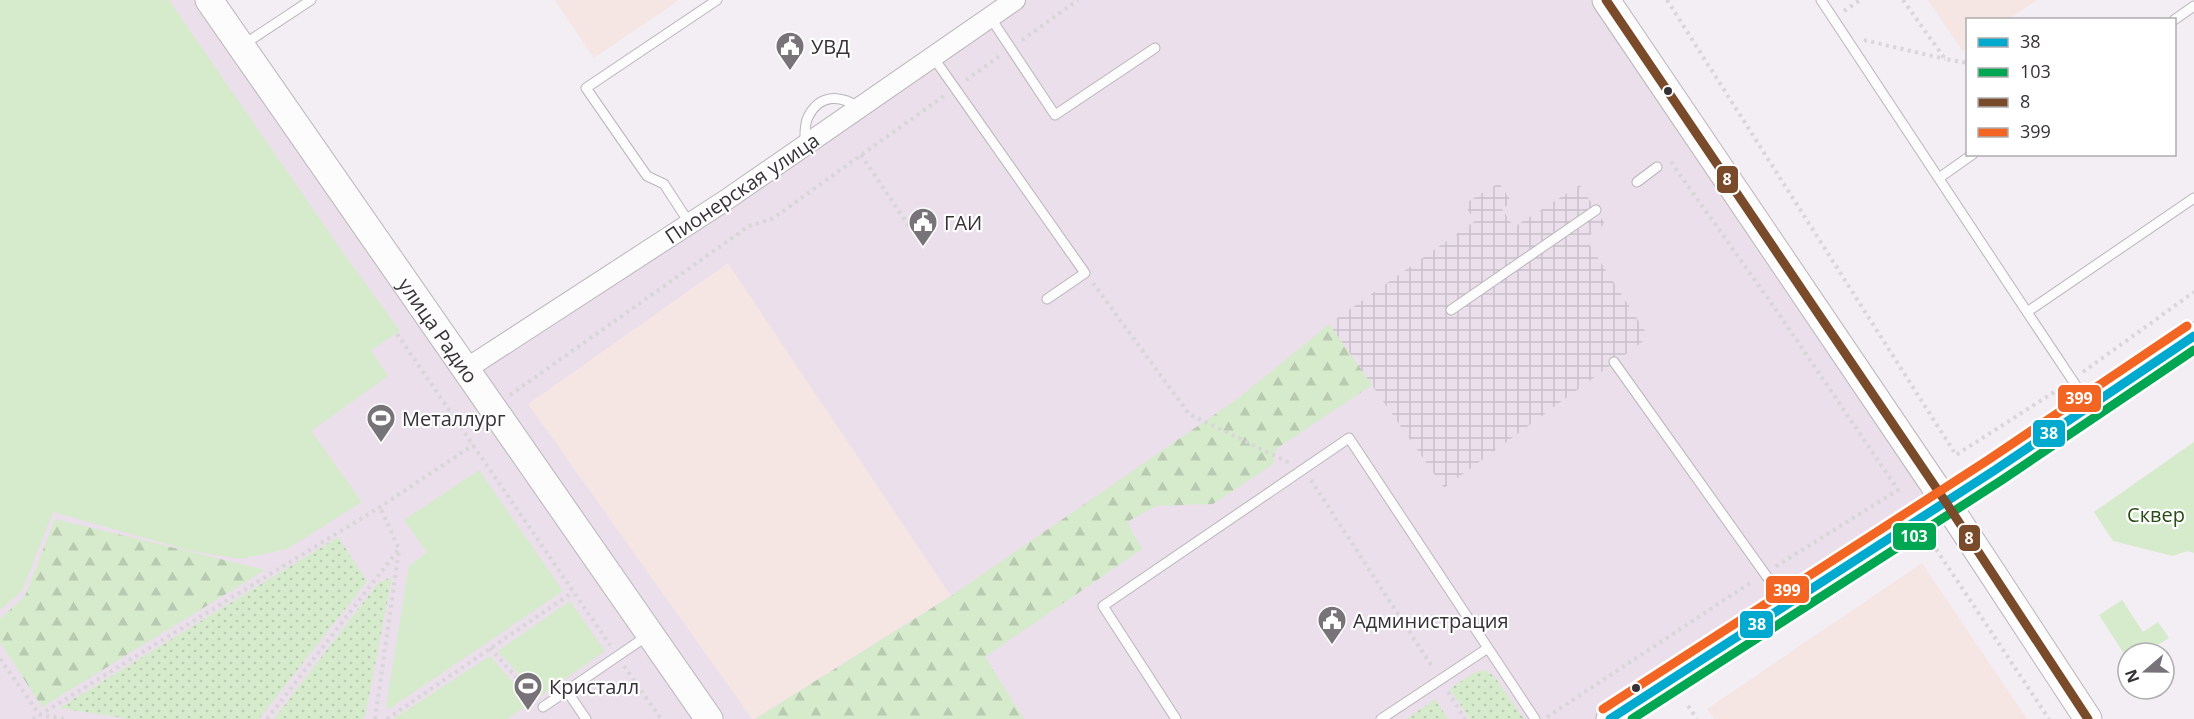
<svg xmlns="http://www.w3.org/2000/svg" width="2194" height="719" viewBox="0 0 2194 719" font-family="'Open Sans',sans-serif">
<defs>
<pattern id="industrial-grid" width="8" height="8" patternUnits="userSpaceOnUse" patternTransform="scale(1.5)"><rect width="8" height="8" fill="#eadfeb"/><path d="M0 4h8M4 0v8" fill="none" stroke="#c9c0ca"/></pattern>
<pattern id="grass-dots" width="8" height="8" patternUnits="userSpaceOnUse" patternTransform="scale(1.5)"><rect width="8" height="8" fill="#d6ebcc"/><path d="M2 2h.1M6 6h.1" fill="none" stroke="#b8cab0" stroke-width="1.8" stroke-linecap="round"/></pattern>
<pattern id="forest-firs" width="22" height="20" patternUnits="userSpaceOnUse" patternTransform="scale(1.5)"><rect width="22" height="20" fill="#d6ebcc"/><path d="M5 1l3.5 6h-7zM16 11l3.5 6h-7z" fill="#b8cab0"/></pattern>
</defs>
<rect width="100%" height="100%" fill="#f3edf4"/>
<path fill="#eadfeb" d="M0,0H209L466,368L1015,0H1606L1945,501L1610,719H0Z"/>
<path fill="url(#industrial-grid)" d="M1499,183L1512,202L1502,209L1514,227L1580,185L1605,224L1585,238L1649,337L1444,488L1329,324L1475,221L1464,204Z"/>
<path fill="#f5e5e3" d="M555,0H679L594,58Z
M1928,0H2037L2009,19L1968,20L1967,48L1963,51Z
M728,263L951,596L755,719H752L528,404Z
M1922,563L2027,719H1714L1707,709Z"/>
<path fill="url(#grass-dots)" d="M338,537L367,581L259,719H130L59,708Z
M392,577L365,717L362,719H274L378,583Z
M1485,670L1494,676L1524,719H1470L1450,689L1473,673Z
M1435,699L1448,719H1407Z"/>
<path fill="url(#forest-firs)" d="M1329,324L1372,385L1276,449L1273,464L1213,504L1156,506L1127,522L1142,549L985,657L1024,719H755L951,596L1240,397Z
M55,519L265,570L42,707L0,642V619L25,596Z"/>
<path fill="#d6ebcc" d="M0,0H169L339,247L400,331L371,350L388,376L311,431L362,502L287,549L241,559L191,551L53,512L22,591L0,610Z
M2194,442V553L2187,551L2173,556L2113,541L2094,512Z
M479,470L563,591L389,709L386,707L409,566L427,552L404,520Z
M2122,600L2143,632L2158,622L2169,638L2154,647L2158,653H2128V660L2099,615Z
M570,601L605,651L539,697L498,651Z
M490,656L531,703L507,719H393Z"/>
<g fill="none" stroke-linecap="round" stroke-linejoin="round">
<g stroke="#bab5ba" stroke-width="11">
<path id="service" d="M1821,0L2027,312L2194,198
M990,17L1055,115L1155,48
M2174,20L2194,6
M243,45L311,0
M933,57L1085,273L1047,299
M805,145C805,136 804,125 808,117C820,93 841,95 860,108
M1939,178L1973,154
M1637,182L1657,167
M690,224L664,184L647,176L586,88L717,0
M1451,310L1596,210
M2027,312L2089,405
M1614,362L1785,602
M567,691L586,719
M543,707L647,636
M1176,719L1103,606L1349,438L1488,648
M1381,719L1488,648L1535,719"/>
</g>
<g stroke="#bab5ba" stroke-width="22">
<path id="minor" d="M466,369L726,200L1015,0"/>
</g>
<g stroke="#bab5ba" stroke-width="29">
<g id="secondary">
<path id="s1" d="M209,0L709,719"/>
<path d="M1606,0L1945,501L2088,719"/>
<path d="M1610,719L1995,470L2194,336"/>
</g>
</g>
<path stroke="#d8d6d8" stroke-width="4" stroke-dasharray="3 4.5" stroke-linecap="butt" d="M1667,0L1956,455L2062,387
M1903,0L1945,59L1968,63
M1844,11L1860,0
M1022,40L1078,0
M1864,40L1945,59
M966,80L1001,55
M861,155L909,226
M1671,162L1781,317L1898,490L1775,567
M1093,283L1189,414L1290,463
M397,334L610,645
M2083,372L2194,292
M510,395L749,226L772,219L945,95
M1311,480L1433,668
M1932,543L2049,719
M490,648L534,697
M0,659L40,715L66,719
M624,666L661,719
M1448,692L1465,719
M1688,706L1697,719
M1547,717L1753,581
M33,719L380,507L473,445
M267,719L399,549L380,507
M375,719L399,550
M387,719L573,592"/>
<use href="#service" stroke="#fdfcfd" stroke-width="9"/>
<use href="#minor" stroke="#fdfcfd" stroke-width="20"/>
<use href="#secondary" stroke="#fdfcfd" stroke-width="27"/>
<g stroke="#fff" stroke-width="14">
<path id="bus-1" d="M1610,719L1995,470L2194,336"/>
</g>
<g stroke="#fff" stroke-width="14">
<path id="bus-2" d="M1632,719L2002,480L2194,350"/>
</g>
<g stroke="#fff" stroke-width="14">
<path id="bus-3" d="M1606,0L1945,501L2088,719"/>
</g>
<g stroke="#fff" stroke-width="14">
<path id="bus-4" d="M1603,709L1988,460L2187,326"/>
</g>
<use href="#bus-1" stroke="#00a9ce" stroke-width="9"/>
<use href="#bus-2" stroke="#00a651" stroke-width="9"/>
<use href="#bus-3" stroke="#7a4b2a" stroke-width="9"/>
<use href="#bus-4" stroke="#f26522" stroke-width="9"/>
</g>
<defs>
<g id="civic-pin" transform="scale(1.5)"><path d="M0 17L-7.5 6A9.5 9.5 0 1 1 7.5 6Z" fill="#787378" stroke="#fff"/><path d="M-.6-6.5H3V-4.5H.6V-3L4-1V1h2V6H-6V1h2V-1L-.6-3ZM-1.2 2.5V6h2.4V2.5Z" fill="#fff"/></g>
<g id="stadium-pin" transform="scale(1.5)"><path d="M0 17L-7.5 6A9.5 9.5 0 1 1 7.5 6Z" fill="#787378" stroke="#fff"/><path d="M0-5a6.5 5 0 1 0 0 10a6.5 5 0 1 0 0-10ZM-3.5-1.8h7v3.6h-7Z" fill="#fff"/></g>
</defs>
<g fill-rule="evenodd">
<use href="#civic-pin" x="790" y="46"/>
<use href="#civic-pin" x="923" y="222"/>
<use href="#stadium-pin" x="381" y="418"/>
<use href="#civic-pin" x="1332" y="620"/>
<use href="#stadium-pin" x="528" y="686"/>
</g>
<g fill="#363236" stroke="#fff" stroke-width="2">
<circle cx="1668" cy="91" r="5"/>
<circle cx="1636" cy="688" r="5"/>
</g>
<g text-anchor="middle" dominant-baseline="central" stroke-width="4.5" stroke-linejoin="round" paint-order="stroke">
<g font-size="20" fill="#363236" stroke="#fff" text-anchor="start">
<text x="811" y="46">УВД</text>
<text x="944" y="222">ГАИ</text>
<text x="402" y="418">Металлург</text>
<text x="1353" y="620">Администрация</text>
<text x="549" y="686">Кристалл</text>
</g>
<g font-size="20" fill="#363236" stroke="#fff">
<text transform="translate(742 188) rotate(-34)">Пионерская улица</text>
<text stroke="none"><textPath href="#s1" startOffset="402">улица Радио</textPath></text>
</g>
<g font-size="20" fill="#294b15" stroke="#fff">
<text x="2156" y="514">Сквер</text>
</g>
</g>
<g stroke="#fff" stroke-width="2">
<rect x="1716" y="165" width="23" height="29" rx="6" fill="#7a4b2a"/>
<rect x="2057" y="384" width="45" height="29" rx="6" fill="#f26522"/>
<rect x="2032" y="419" width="34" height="29" rx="6" fill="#00a9ce"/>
<rect x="1892" y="522" width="45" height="29" rx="6" fill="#00a651"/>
<rect x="1958" y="524" width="23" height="28" rx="6" fill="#7a4b2a"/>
<rect x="1765" y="575" width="45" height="29" rx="6" fill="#f26522"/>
<rect x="1739" y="610" width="35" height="29" rx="6" fill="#00a9ce"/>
</g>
<g font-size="16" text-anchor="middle" font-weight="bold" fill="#fff">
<text x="1727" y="185">8</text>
<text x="2079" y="404">399</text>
<text x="2049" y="439">38</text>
<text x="1914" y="542">103</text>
<text x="1969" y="544">8</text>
<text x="1787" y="596">399</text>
<text x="1757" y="630">38</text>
</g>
<rect x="1966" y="18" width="210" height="138" fill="#ffffff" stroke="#afadaf" stroke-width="1.5"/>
<rect x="1978" y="38" width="30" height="9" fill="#00a9ce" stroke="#afadaf" stroke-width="1.5"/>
<text x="2020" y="48" font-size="18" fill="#363236">38</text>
<rect x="1978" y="68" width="30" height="9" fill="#00a651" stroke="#afadaf" stroke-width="1.5"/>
<text x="2020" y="78" font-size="18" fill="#363236">103</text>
<rect x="1978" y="98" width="30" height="9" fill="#7a4b2a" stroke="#afadaf" stroke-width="1.5"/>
<text x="2020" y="108" font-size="18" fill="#363236">8</text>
<rect x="1978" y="128" width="30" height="9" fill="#f26522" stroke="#afadaf" stroke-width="1.5"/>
<text x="2020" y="138" font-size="18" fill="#363236">399</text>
<g transform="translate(2146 671) rotate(250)"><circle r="28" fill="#ffffff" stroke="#afadaf" stroke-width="1.5"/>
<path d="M0-4.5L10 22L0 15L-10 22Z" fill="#787378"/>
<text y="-9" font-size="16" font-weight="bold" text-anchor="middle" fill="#363236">N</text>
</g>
</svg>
